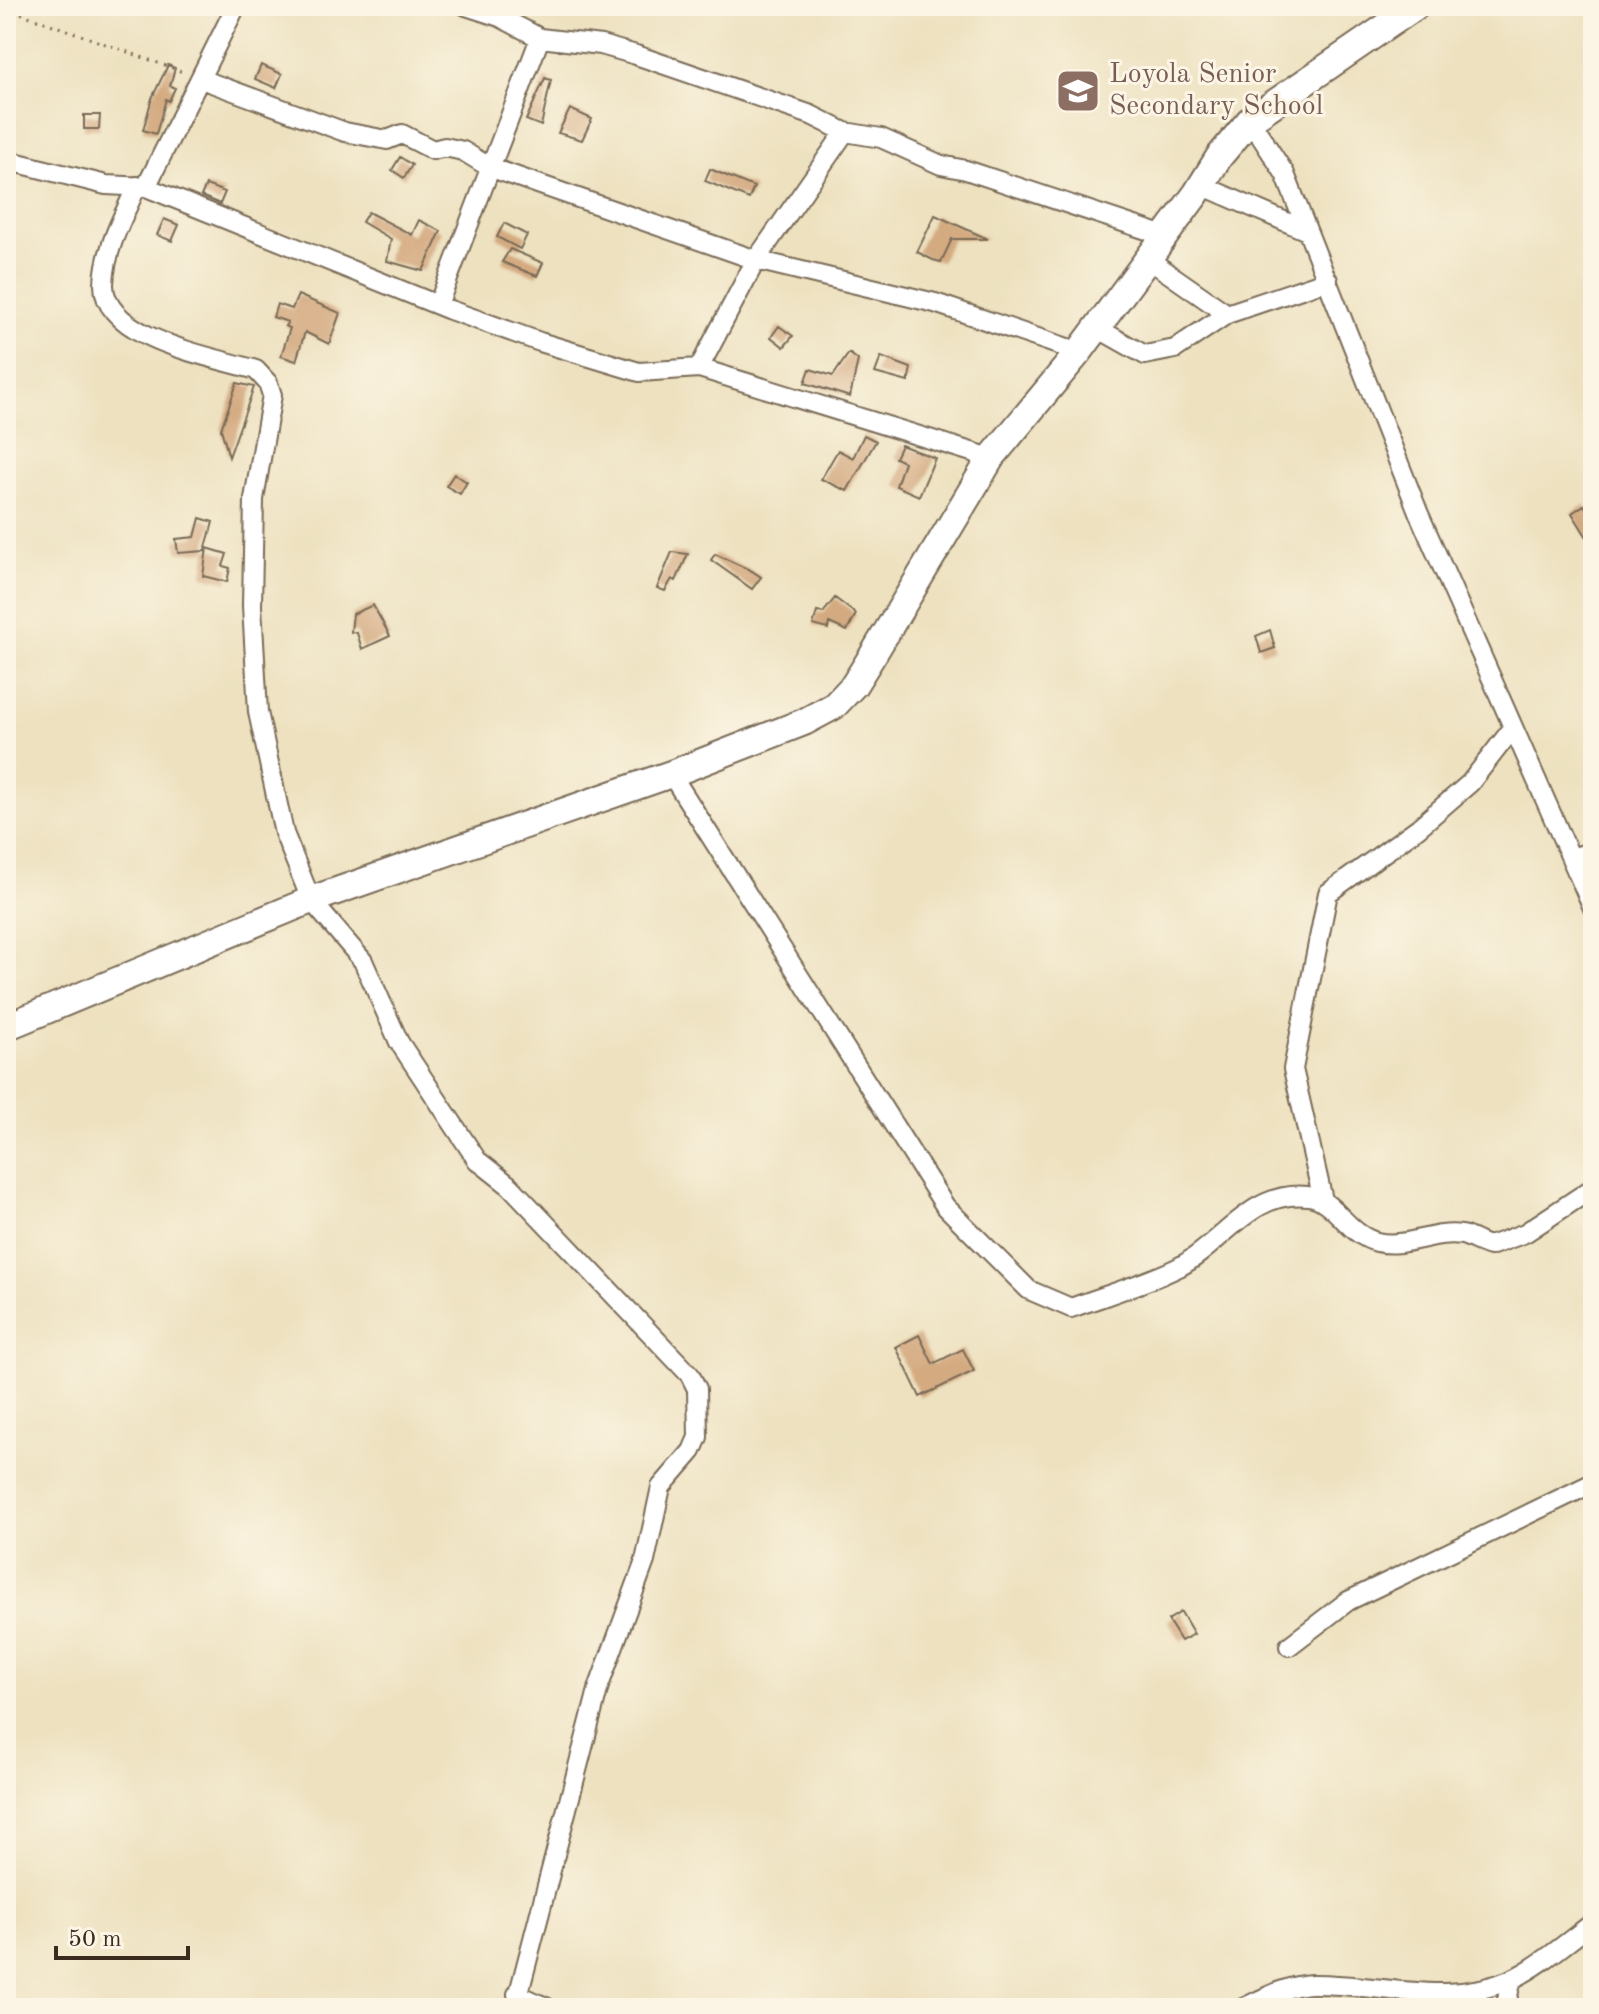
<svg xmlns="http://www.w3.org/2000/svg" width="1599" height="2014" viewBox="0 0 1599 2014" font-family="'Old Standard TT',serif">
<rect width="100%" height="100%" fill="#fcf5e5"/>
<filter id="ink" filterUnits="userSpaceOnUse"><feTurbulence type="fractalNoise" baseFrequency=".0125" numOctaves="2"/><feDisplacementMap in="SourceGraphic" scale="16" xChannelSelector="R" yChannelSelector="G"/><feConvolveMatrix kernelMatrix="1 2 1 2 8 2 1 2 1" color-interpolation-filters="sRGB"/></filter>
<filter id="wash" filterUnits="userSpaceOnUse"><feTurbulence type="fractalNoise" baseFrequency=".006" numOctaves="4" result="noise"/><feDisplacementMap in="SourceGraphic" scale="32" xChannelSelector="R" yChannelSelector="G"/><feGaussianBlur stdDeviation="1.8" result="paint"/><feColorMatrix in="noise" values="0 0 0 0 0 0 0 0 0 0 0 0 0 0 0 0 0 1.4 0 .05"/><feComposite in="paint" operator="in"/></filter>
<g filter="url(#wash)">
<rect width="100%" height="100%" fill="#ede1bf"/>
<g id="blocks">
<path fill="#d4aa81" d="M168,65L175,68L170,86L175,88L169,101L166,99L156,134L143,130L152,98Z
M261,65L282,74L276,88L255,79Z
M545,78L551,80L541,126L526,120Z
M570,109L592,119L582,140L558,133Z
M84,115H100L99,129H84Z
M400,157L412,165L404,178L392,170Z
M710,169L754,187L749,199L705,181Z
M206,185L225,192L220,204L201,196Z
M368,212L412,235L419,220L441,231L423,271L387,261L391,239L362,222Z
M935,215L988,239H952L941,262L933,260L917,252Z
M164,219L179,225L172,241L157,235Z
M504,223L527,235L520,249L497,237Z
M510,249L543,263L537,276L502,262Z
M298,295L340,313L329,344L305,332L296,361L281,356L290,328L285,326L288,322L273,317L277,304L292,309Z
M779,326L793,336L784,347L771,337Z
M849,353L858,360L850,397L805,383L810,369L833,376Z
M881,357L911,368L908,382L875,373Z
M237,383L254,387L229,457L221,429Z
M864,435L876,441L847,491L821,479L838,450L853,458Z
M901,445L935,458L919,496L896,486L904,462L895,458Z
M454,474L467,482L460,494L446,486Z
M1584,505L1593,519V547L1572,513Z
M200,518L213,522L205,551L178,553L176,539L195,537Z
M207,548L227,554L223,566L230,568L227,582L203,576Z
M672,552L688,554L676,581L672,579L665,591L657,588Z
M715,554L752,571L761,577L752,589L711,560Z
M835,598L856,614L847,631L829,623L828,629L813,625L817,612L823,613Z
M373,605L390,636L362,649L357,633L351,632L353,614Z
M1270,630L1275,648L1261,653L1256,636Z
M919,1335L933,1364L963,1349L974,1371L920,1397L896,1347Z
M1181,1612L1194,1634L1181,1641L1168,1620Z"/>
</g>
</g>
<g filter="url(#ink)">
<use href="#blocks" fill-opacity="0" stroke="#796a56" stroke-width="2"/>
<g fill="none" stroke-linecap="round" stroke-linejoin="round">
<g stroke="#796a56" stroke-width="22">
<path id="minor" d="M466,6L500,17L540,38L601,45L636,55L811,115L845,132L881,138L941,165L966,170L1165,236
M201,79L345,132L387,140L402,134L433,150L445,147L463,151L489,167L756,260L935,303L1079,352
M1250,120L1285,174L1419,514L1593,908
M6,160L106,185L146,187L450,310L540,342L639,372L699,368L991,458
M1201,185L1307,231
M137,186C123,217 105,249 104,284C103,339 215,357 256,370L268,383L272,395L254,499L252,606L258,712L284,833L311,900L363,961L399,1042L477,1160L510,1186L690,1375L697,1389L698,1437L692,1451L661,1487L645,1561L599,1686L515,2008
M146,187L236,6
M1148,259L1227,314
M438,305L540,38
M1097,328L1145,355L1175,349L1227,314L1328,280
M699,368L756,260L845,132
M671,774L945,1206L1029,1290L1071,1308C1106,1295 1145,1284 1179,1267C1224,1243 1250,1190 1308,1196C1334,1198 1347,1235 1377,1242C1406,1249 1434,1230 1462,1235C1471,1237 1480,1244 1490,1246L1525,1233L1593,1188
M1572,858L1593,851
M1323,1200L1293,1069L1328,893L1418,828L1470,783L1513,728
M1289,1646L1348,1601L1593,1483
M517,1994L548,2008
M1243,2008C1264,1998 1287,1985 1312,1984C1379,1983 1446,2008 1512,1979C1540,1966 1568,1941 1593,1923
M1505,2008L1512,1979"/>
</g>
<g stroke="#796a56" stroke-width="30">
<path id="secondary" d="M6,1027L311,900L671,774L804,722L834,706L854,685L874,653L991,458L1079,352L1196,194L1219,157L1250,120L1416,6"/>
</g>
<path stroke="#796a56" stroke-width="3" stroke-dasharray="2 6" stroke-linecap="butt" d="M6,8L183,72"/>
<use href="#minor" stroke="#fff" stroke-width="18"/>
<use href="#secondary" stroke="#fff" stroke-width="26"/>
</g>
</g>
<defs>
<g id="school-square" transform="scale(2.3)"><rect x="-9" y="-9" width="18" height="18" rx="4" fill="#8d6e63" stroke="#fcf5e5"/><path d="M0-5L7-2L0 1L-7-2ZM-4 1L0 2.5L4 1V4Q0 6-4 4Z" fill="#fff"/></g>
</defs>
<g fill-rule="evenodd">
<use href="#school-square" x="1078" y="91"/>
</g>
<g text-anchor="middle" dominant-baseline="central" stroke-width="6" stroke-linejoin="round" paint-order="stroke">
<g font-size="28" fill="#785e54" stroke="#fcf5e5" text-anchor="start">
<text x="1109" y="75">Loyola Senior<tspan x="1109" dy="32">Secondary School</tspan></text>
</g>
</g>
<rect width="1599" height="2014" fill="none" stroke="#fcf5e5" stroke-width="32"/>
<path d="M56 1946v12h132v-12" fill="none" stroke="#3b2a1e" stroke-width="4"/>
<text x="68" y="1946" font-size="24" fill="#3b2a1e" stroke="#fcf5e5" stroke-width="6" paint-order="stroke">50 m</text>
</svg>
